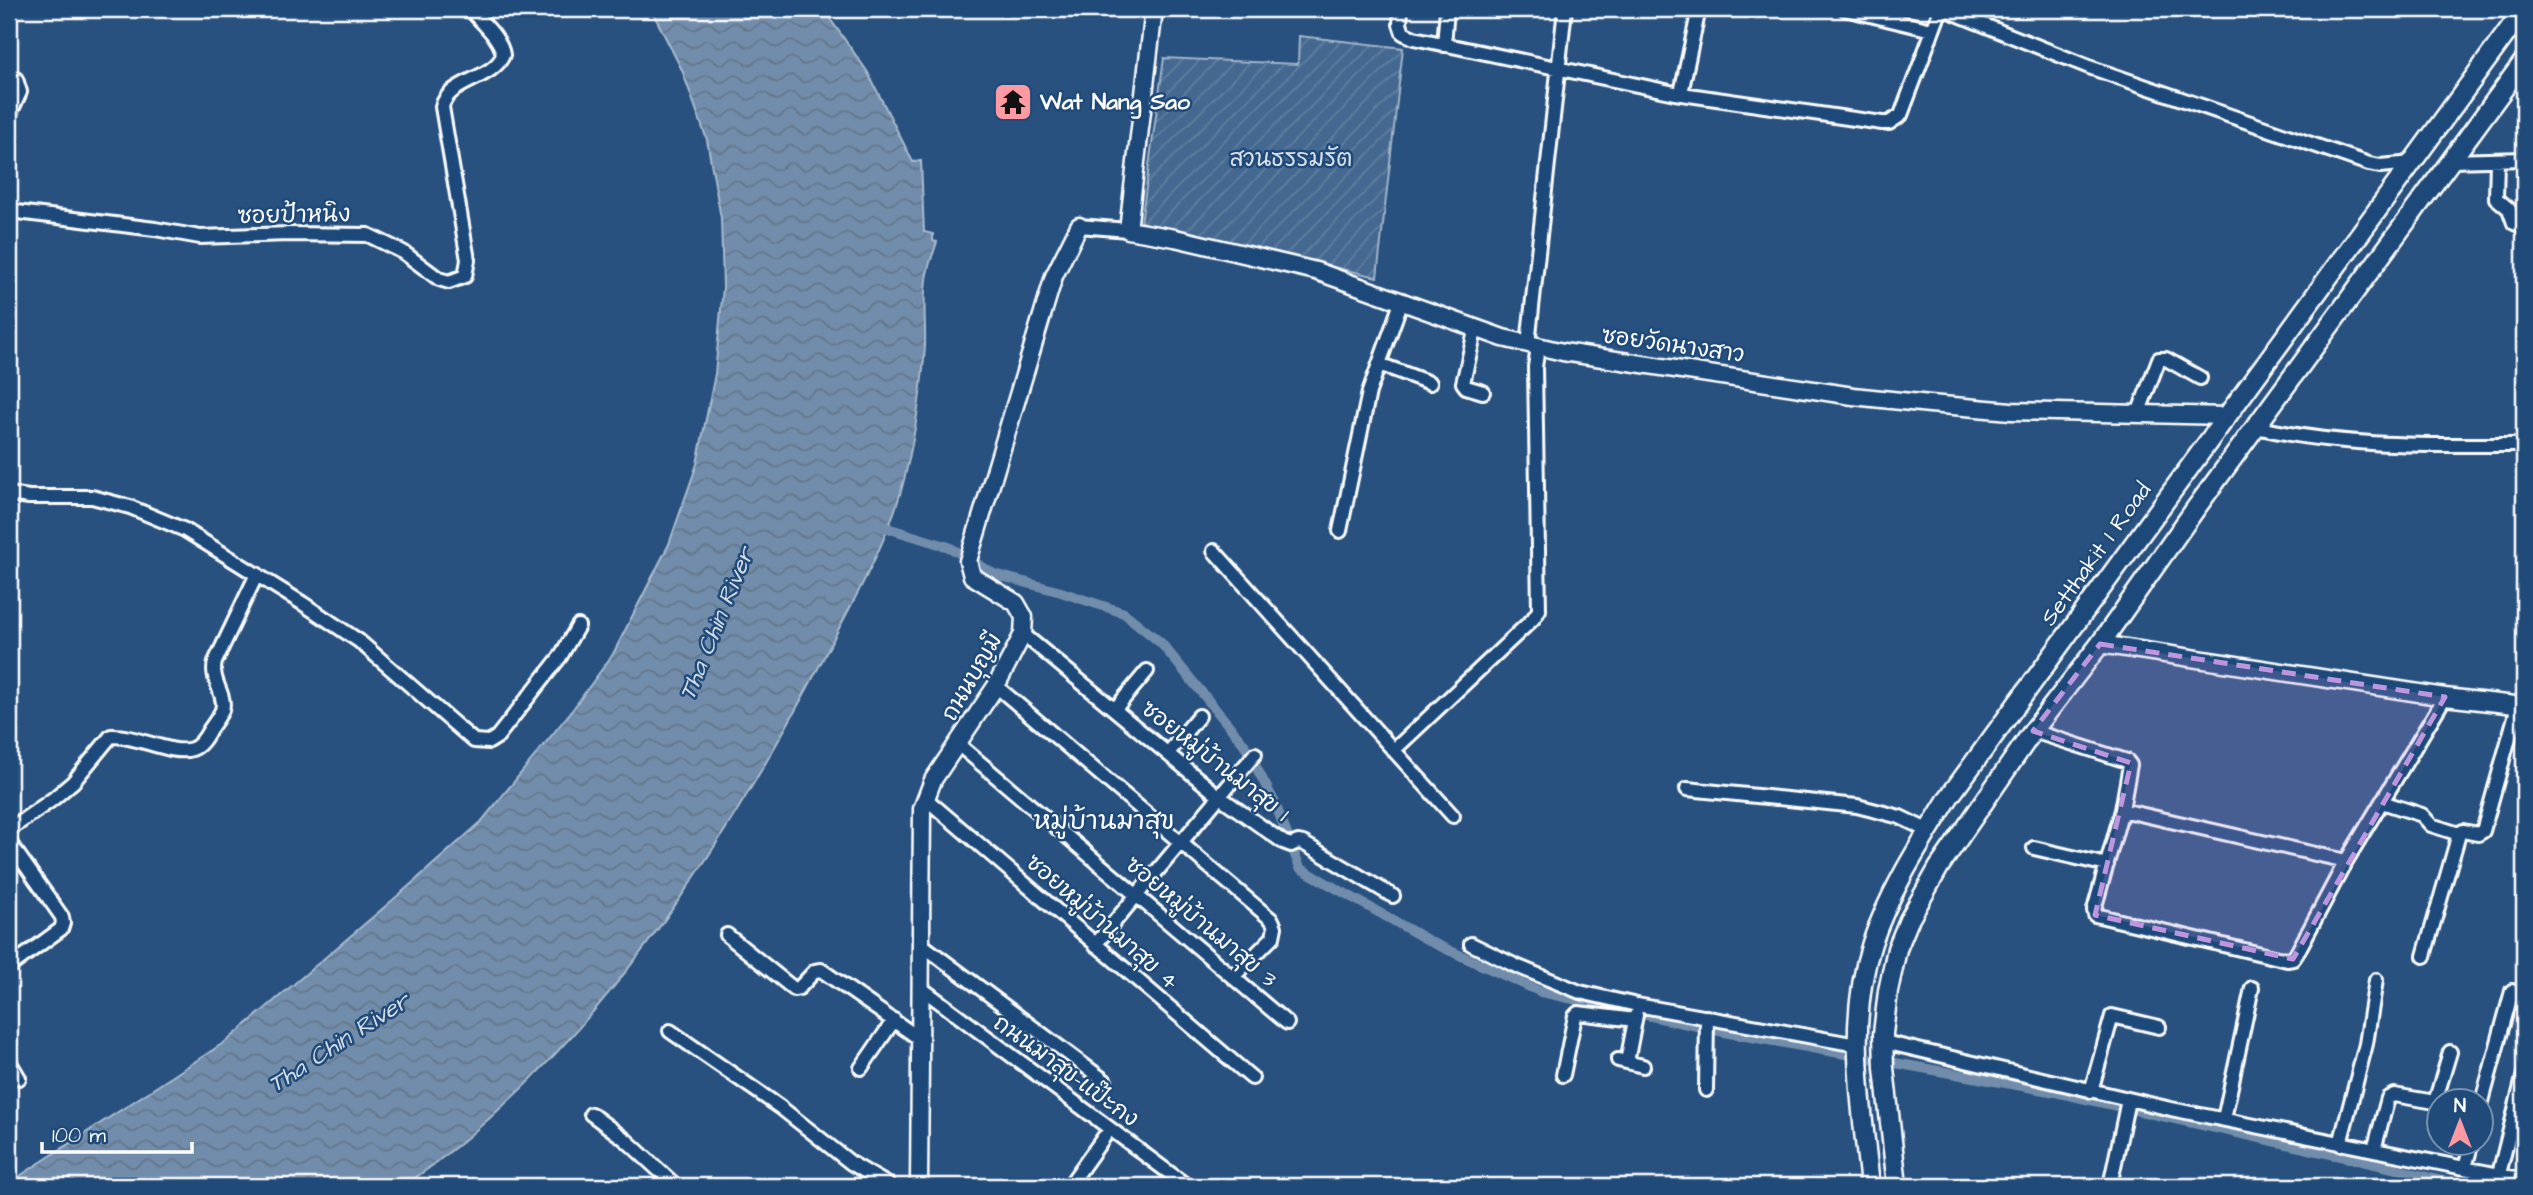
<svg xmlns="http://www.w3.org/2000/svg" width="2533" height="1195" viewBox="0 0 2533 1195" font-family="'Architects Daughter','Playpen Sans Thai',sans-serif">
<defs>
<pattern id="garden-furrows" width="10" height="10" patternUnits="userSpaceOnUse" patternTransform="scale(1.75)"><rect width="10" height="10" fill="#446890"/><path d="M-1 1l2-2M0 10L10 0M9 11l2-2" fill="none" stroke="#607fa1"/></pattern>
<pattern id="water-waves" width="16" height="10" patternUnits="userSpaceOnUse" patternTransform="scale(1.75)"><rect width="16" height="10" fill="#718dab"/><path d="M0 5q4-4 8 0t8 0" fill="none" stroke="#64768a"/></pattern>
</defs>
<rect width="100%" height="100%" fill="#28517f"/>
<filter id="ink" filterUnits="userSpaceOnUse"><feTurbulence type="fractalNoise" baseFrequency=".0143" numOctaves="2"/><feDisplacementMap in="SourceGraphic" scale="14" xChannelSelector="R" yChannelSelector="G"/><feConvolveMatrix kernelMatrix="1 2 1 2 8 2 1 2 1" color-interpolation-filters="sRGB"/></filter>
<g filter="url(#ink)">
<path fill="url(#garden-furrows)" stroke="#a2b4c8" stroke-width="2" d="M1299,36L1403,48L1377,277L1141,223L1164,58L1298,64Z"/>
<path fill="url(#water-waves)" stroke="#aabbcd" stroke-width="2" d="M651,9H823L867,71L913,162L921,161L924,232L933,234V241L937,242C934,252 929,263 927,274C922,297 926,323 925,347C921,395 914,445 901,491C884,550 851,604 823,659C721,853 588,1059 404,1186H9V1183L228,1040L401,893L481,822L570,713L613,654L669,544L697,464L715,374L723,287L721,218L707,140L682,70Z"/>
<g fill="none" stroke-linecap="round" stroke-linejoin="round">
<path stroke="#718dab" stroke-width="10" d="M874,524L949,547L994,574L1061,592L1124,613L1161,643L1244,744L1274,801L1300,868L1433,943L1541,992L1729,1033L2055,1092L2393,1168L2461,1186"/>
<g stroke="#fff" stroke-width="18">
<path id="minor" d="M1401,9L1400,24L1403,33L1414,38L1675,93L1882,123H1889L1901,115L1941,9
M1845,9L1932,30
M1944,9L2089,67L2369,164L2380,166L2413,163
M1444,45L1447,9
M9,73L16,79L20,92L9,116
M1681,93L1699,9
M2451,161L2524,159
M2497,161L2496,198L2509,209L2514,223L2524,227
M9,211L155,229L200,237L289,234L368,235L403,252L439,279L449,282L465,276L468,260L442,107C448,80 493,80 503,55C501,38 481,22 470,9
M1079,226L1128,230
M1476,327L1463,383L1466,387L1483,392
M1528,344L1565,9
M1379,364L1430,383
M2138,414L2159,359H2166L2200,378
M2256,427C2343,448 2436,445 2524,445
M9,494L29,497H92L130,507L185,530L302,603L359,641L474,741L489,742L497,737L560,657L578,626
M1340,531L1369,392L1402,300
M1214,551L1453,816
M1023,634L1220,797L1283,842L1291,845L1298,842L1303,843L1393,896
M996,686L1272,920L1275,927L1273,937L1233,977
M1115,709L1147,671
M2033,731L2127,761L2130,765L2122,810L2094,910L2095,915L2287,960L2293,959L2297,953L2346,861L2445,697
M959,745L1287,1023
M1394,750L1533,619L1539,610L1535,367L1538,347
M1168,753L1199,716
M1687,789L1857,806L1900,817L1929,831
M925,798L1252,1078
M2382,802L2422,815L2431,825L2459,834
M2122,810L2346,861
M9,830L53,799L73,782L111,736C134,734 172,756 192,749C201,746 206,736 210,729C214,723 219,717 222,710C227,695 210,681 215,662L257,574
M9,842L62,917L63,923L61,929L9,967
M2034,848L2107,865
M727,935L794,989L799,988L815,971L821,970L920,1039
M921,944L1105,1081
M1471,944L1514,965L1580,992L1637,1005L1857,1045
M1095,945L1255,754
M2424,956L2459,834L2463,831L2478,834L2483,831L2518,706
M921,988L1187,1186
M670,1031L780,1107L851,1163L890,1186
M1884,1042L2171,1109L2524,1180
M1618,1060L1643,1066
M9,1061L19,1078
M1627,1062L1636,1015
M861,1068L894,1020
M1563,1075L1575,1016L1578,1013L1635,1020
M1706,1090L1707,1017
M2091,1091L2112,1016L2159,1027
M2480,1109L2512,991
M591,1114L626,1140L676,1186
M2224,1119L2252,988
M2340,1144L2366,1044L2376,980
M2374,1150L2388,1098L2394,1095L2435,1102L2450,1052
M2465,1168L2472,1142
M2499,1174L2524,1074
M1069,1186L1104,1137
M2110,1186L2128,1100"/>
</g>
<g stroke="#fff" stroke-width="21">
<path id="tertiary" d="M1154,9L1128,230L1175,238L1316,271L1503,338L1563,352L1853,396L1930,404L2011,411L2227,416
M2100,644L2445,697L2524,706
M919,1186L922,809L933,780L996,686L1023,634L1024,617L1016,603L972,576L968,561L1054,276L1079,226"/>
</g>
<g stroke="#fff" stroke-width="23">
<path id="secondary" d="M1870,1186C1862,1106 1846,1022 1872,943C1890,890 1921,843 1949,797L2524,9
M1897,1186L1884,1068L1883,1034L1888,991L1897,949L1909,920L1939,867L2033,731L2100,644L2196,508L2524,61"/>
</g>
<use href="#minor" stroke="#1f4a7a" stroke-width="12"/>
<use href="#tertiary" stroke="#1f4a7a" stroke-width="16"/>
<use href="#secondary" stroke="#1f4a7a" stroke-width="18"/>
</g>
</g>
<path fill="#bd96df" fill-opacity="0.2" stroke="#bd96df" stroke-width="5" stroke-dasharray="14 9" stroke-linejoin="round" d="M2100,644L2445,697L2293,959L2095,915L2131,763L2033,731Z"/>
<defs>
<g id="temple-square" transform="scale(2.0125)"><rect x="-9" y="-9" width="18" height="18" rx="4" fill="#ff9aa2" stroke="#1f4a7a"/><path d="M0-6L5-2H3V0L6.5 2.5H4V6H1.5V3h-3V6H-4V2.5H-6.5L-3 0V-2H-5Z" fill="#111"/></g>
</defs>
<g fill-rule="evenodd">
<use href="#temple-square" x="1013" y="102"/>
</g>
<g text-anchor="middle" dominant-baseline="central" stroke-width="5" stroke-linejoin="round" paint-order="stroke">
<g font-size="23" font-weight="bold" fill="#fff" stroke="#1f4a7a" text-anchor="start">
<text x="1040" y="102">Wat Nang Sao</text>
</g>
<g font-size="23" fill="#dae1e9" stroke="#1f4a7a">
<text x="1291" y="159">สวนธรรมรัต</text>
</g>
<g font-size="23" fill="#fff" stroke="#1f4a7a">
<text transform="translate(294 215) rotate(-1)">ซอยป้าหนิง</text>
<text transform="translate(1673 345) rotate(8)">ซอยวัดนางสาว</text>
<text transform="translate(2096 554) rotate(-54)">Setthakit 1 Road</text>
<text transform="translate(972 677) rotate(-60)">ถนนบุญมี</text>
<text transform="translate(1215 761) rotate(38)">ซอยหมู่บ้านมาสุข 1</text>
<text transform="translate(1102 922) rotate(41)">ซอยหมู่บ้านมาสุข 4</text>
<text transform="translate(1201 922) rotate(40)">ซอยหมู่บ้านมาสุข 3</text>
<text transform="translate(1066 1071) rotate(36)">ถนนมาสุข-แป๊ะกง</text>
</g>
<g font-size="24" font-style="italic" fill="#d4dde6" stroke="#1f4a7a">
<text transform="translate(717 624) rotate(-68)">Tha Chin River</text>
<text transform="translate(339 1043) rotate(-33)">Tha Chin River</text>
</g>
<g font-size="26" fill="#fff" stroke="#1f4a7a">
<text x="1104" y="821">หมู่บ้านมาสุข</text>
</g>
</g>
<rect width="2533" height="1195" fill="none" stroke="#1f4a7a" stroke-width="35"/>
<rect x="18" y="18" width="2498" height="1160" fill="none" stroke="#fff" stroke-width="2.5" filter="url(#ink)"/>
<g transform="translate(2460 1122)"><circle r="33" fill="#1f4a7a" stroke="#7992af" stroke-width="2"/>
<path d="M0-5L12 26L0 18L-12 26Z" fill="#ff9aa2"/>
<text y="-10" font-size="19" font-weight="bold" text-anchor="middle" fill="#ffffff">N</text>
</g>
<path d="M42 1142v10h150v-10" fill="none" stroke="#ffffff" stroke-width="3.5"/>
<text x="52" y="1142" font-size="21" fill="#ffffff" stroke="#1f4a7a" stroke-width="5" paint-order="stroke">100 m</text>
</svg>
